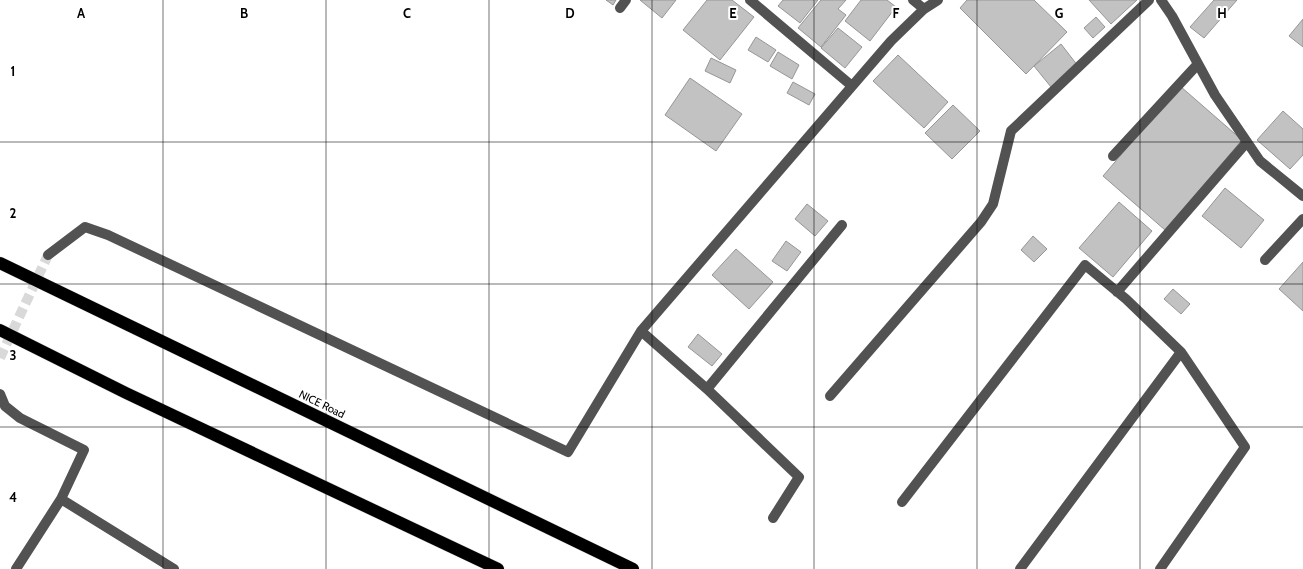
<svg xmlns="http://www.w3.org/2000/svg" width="1303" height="569" viewBox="0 0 1303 569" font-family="Cabin,sans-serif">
<rect width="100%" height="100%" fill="#fff"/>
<path fill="#c2c2c2" stroke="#969696" d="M606,0H616L613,5Z
M640,0H676L662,18Z
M707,0H732L754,17L720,60L683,30Z
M783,0H818L800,23L778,6Z
M821,0H846L838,9L846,15L821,47L798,28Z
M861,0H887L896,7L870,41L845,21Z
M967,0H1034L1067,32L1026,74L960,8Z
M1089,0H1137L1111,24Z
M1214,0H1237L1204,38L1190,27Z
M1096,17L1105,27L1093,38L1084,28Z
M1303,19V47L1289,36Z
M838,28L862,47L845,68L821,48Z
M756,37L776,50L768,62L748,50Z
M1061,44L1078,66L1051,87L1034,66Z
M778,52L799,65L792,79L770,66Z
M898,55L948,102L924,128L873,81Z
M711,58L736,70L730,83L705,71Z
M690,78L742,114L716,151L665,115Z
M793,82L815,94L809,105L787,93Z
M1180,86L1242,140L1165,230L1103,176Z
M953,105L980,131L952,159L925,133Z
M1283,111L1303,129V155L1290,169L1257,140Z
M1225,188L1264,220L1241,248L1202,216Z
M1119,202L1152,231L1113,277L1079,248Z
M807,204L828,221L815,236L795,219Z
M1033,236L1047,249L1034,262L1021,250Z
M786,241L801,252L787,271L772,261Z
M736,249L773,282L749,309L712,275Z
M1303,262V311L1279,289Z
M1173,289L1190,304L1181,314L1164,299Z
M698,334L722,354L712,366L688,347Z"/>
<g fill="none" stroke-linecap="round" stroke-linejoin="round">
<path stroke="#d9d9d9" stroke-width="10" stroke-dasharray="10 5" stroke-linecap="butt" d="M0,358L48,255"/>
<g stroke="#dbdbdb" stroke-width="13">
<path id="highway" d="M0,263L633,569
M0,330L126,393L498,569"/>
</g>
<path stroke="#525252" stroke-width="10" d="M750,0L852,86
M913,0L924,9
M1161,0L1172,16L1215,95L1260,161L1303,196
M620,8L626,0
M1113,156L1197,65
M48,255L85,227L108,235L568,452L641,331L891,41L924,9L938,0
M1265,260L1303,219
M1117,292L1247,142
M641,331L707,389L799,477L773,518
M707,389L842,225
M0,394L5,406L20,418L84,450L61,499L16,569
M830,396L981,222L993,204L1011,131L1149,0
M61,499L174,569
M902,502L1085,265L1126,299L1181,352L1020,569
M1160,569L1245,447L1181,352"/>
<use href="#highway" stroke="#000" stroke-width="12"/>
</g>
<path fill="none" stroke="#000" stroke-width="1" stroke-opacity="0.55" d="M163,0V569M326,0V569M489,0V569M652,0V569M814,0V569M977,0V569M1140,0V569M0,142H1303M0,284H1303M0,427H1303"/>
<g text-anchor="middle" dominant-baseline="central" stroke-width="4" stroke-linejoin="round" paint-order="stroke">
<g font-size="11" fill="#000" stroke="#fff">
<text transform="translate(322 404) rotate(26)">NICE Road</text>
</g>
</g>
<g font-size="13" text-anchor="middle" font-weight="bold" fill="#000" stroke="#fff" stroke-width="4" stroke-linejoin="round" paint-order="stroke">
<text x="81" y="18">A</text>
<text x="244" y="18">B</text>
<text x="407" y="18">C</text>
<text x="570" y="18">D</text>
<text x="733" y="18">E</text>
<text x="896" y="18">F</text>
<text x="1059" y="18">G</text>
<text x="1222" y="18">H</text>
<text x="13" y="76">1</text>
<text x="13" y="218">2</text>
<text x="13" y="360">3</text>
<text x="13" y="502">4</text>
</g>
</svg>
